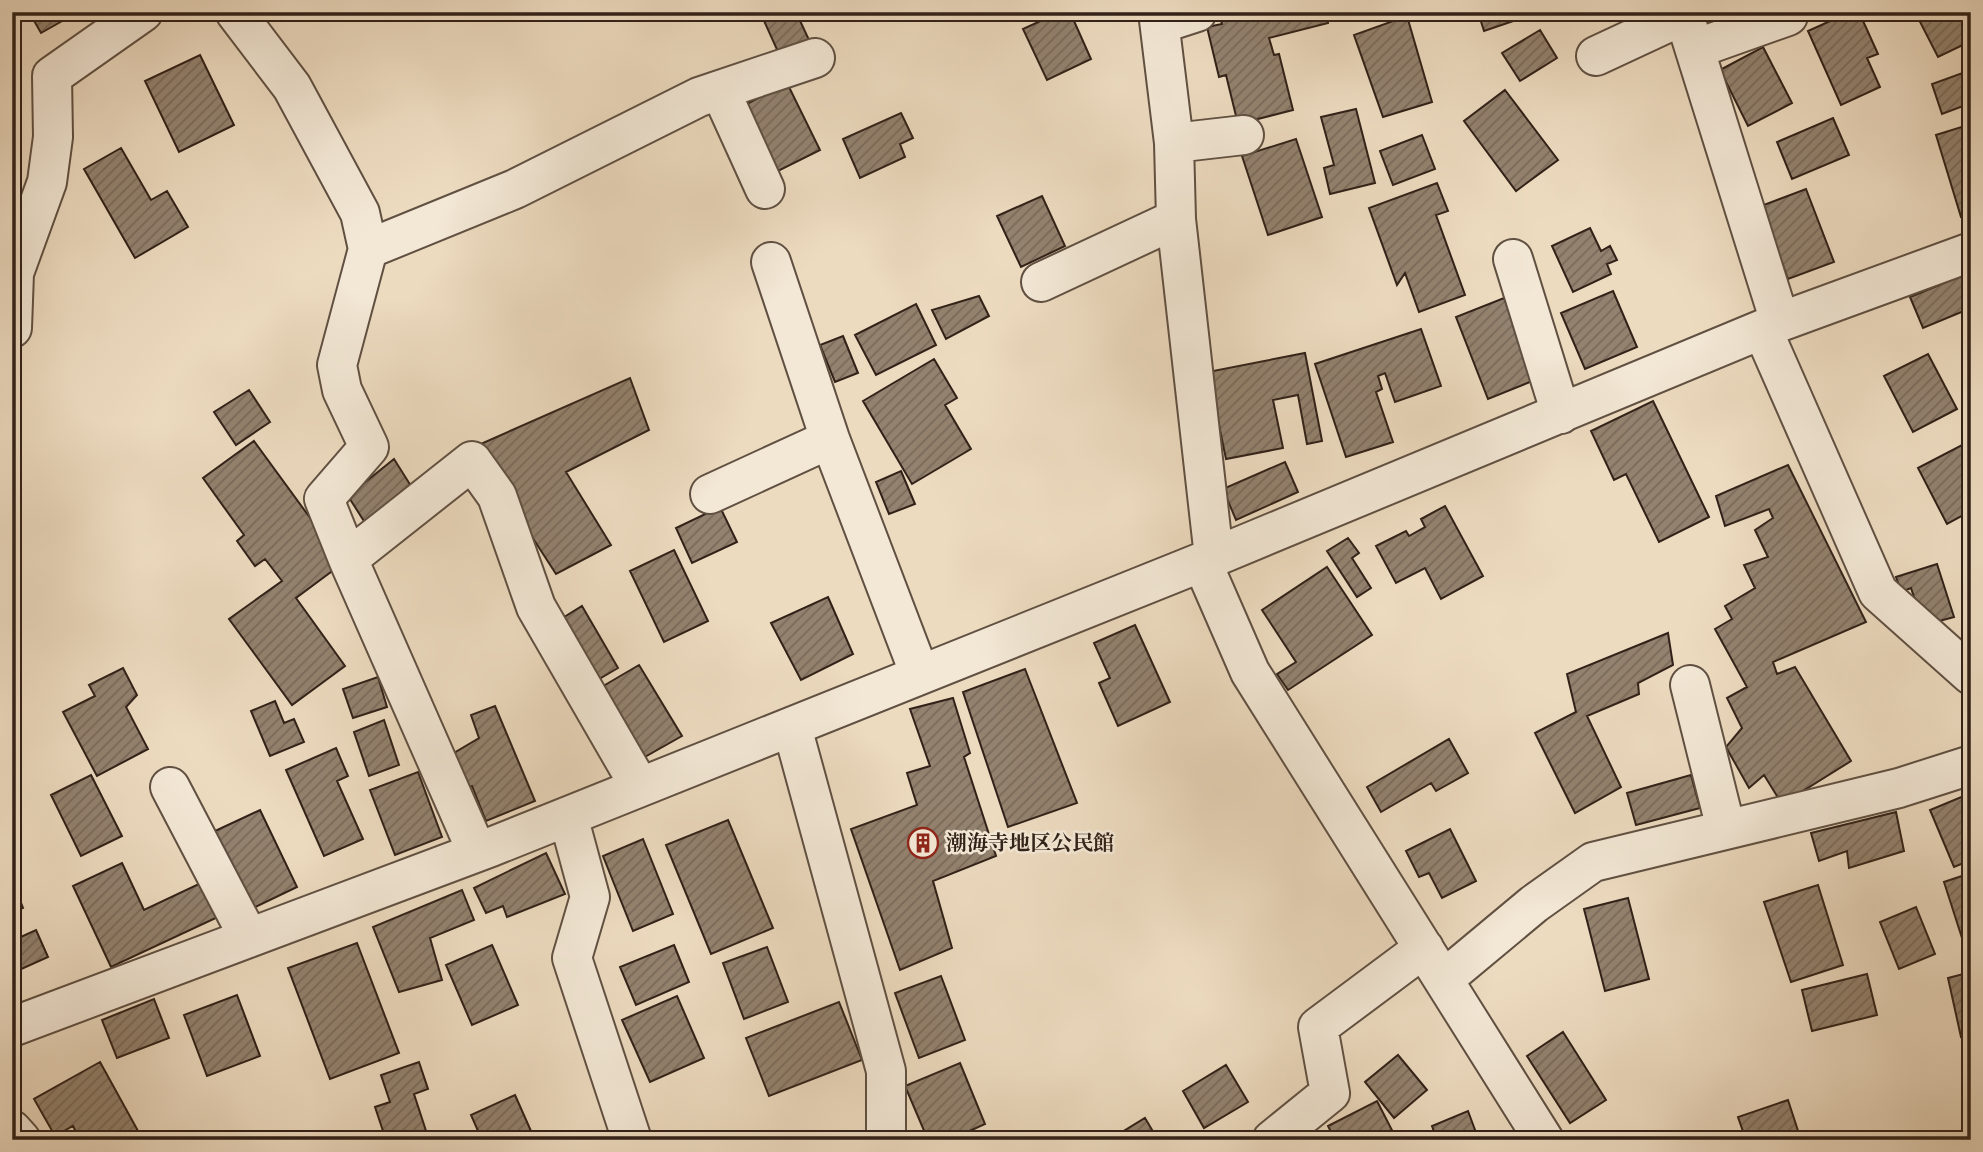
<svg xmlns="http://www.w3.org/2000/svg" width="1983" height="1152" viewBox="0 0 1983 1152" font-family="'IM FELL French Canon','Noto Serif JP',serif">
<defs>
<pattern id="building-hatch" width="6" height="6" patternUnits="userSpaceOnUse" patternTransform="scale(1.75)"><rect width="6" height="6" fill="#93826f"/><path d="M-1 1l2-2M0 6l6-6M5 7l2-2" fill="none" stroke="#796a5a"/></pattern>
</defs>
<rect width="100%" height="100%" fill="#eddbc0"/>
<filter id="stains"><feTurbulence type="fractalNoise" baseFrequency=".00286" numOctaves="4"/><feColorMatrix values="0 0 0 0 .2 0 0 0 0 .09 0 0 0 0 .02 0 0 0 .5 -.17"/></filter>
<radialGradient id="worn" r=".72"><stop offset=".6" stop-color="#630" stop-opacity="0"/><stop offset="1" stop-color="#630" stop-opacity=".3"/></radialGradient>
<path fill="url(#building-hatch)" stroke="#312118" stroke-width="2" d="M29,12H78L41,33Z
M760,12H796L809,40L779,54Z
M1060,12H1070L1091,59L1047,80L1023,29Z
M1219,12H1326L1328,23L1269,38L1274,55L1279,54L1293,110L1238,124L1226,75L1219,77L1207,27L1222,24Z
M1366,12H1394L1369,21Z
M1478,12H1520L1522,18L1484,31Z
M1850,12H1859L1878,54L1867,58L1880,87L1841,105L1808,31Z
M1915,12H1971V41L1938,57Z
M1407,16L1432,102L1383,117L1354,35Z
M1540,30L1557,58L1520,81L1502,53Z
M1763,47L1792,103L1748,126L1720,70Z
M200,55L234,125L179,152L145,81Z
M1971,70V103L1942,114L1932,84Z
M787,83L820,150L774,173L741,107Z
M1505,90L1558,160L1516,191L1464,121Z
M1356,109L1375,183L1330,194L1324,168L1334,165L1321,117Z
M901,113L913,138L900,144L905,157L860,178L843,139Z
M1833,118L1849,155L1792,179L1777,142Z
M1971,124V214L1961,217L1936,135Z
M1422,135L1435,169L1393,185L1380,151Z
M1296,139L1322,217L1268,235L1242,156Z
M121,148L151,200L167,191L188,227L135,258L84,169Z
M1437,183L1448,211L1436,215L1465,295L1419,312L1405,273L1397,285L1369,208Z
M1806,189L1834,262L1788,279L1761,206Z
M1042,196L1065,246L1021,267L997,216Z
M1590,228L1601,251L1610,246L1617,260L1607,264L1611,274L1573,292L1552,246Z
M1971,272V308L1923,328L1910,297Z
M1613,291L1637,347L1585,369L1561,313Z
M979,296L989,316L946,339L932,310Z
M1504,298L1535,380L1488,399L1456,317Z
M916,304L936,345L876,375L855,335Z
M1421,329L1441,386L1395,402L1385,373L1378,376L1382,389L1376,392L1393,442L1346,457L1315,364Z
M843,336L858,373L835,382L820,345Z
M1305,353L1322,441L1307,444L1298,395L1273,400L1283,448L1226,459L1208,372Z
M1928,354L1957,409L1913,432L1884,376Z
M934,359L957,398L945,405L971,449L912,484L863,401Z
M630,378L649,430L566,472L611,545L556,574L474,447Z
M249,390L270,422L236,445L214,412Z
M1653,401L1709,517L1659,542L1626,474L1614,480L1591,431Z
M254,441L343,563L296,598L345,666L292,705L229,619L282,581L265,559L255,566L237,541L244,535L203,478Z
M1962,445L1971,461V511L1947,524L1918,468Z
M394,459L416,494L369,529L348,496Z
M1285,462L1298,492L1236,520L1223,489Z
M1788,465L1866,622L1773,662L1777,674L1795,667L1851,761L1782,804L1764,775L1749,788L1726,747L1742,728L1727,698L1747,687L1715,629L1732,619L1725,606L1755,588L1744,565L1768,557L1755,530L1773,518L1769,509L1725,526L1716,496Z
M901,471L915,504L889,514L876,482Z
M1445,506L1483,576L1441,599L1425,568L1396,583L1376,546L1406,531L1409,536L1425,527L1421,519Z
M720,507L737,542L692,563L676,528Z
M1348,538L1359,553L1352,558L1371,588L1357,597L1327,551Z
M674,550L708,621L664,642L630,571Z
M1937,564L1954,617L1936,622L1916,603L1911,588L1901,592L1896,577Z
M1327,567L1372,635L1288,690L1277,674L1296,662L1262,610Z
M828,597L853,654L801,680L771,623Z
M582,606L618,668L587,686L553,624Z
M1135,625L1170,702L1118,726L1099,683L1110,678L1094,643Z
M1668,633L1673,665L1638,683L1639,694L1587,716L1621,787L1575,813L1535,733L1576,712L1567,674Z
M639,665L682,736L634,763L593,692Z
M123,668L137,695L126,707L148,749L97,776L63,712L95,696L89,685Z
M1025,669L1077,803L1008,827L963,692Z
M378,677L387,707L353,718L343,689Z
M953,698L970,753L964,757L996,856L933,881L952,948L900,970L851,829L917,805L907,773L930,766L910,709Z
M275,701L284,723L294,719L304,742L270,756L251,711Z
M495,706L535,801L486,821L472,786L463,790L449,756L479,738L471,715Z
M384,720L399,765L369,776L354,732Z
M1449,739L1468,773L1436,791L1431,783L1381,812L1367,787Z
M336,748L348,776L337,781L363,839L324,856L286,770Z
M418,772L442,837L395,855L370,790Z
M91,775L122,836L81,856L51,795Z
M1691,775L1700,808L1636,825L1627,793Z
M1971,793V860L1954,867L1930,810Z
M260,810L297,887L251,909L215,831Z
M1896,812L1904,851L1849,868L1847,851L1819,861L1811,833Z
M728,820L773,928L711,954L666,845Z
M1450,829L1476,881L1442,898L1429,873L1419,877L1406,851Z
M643,839L673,914L633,931L603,856Z
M546,853L565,894L507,917L503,906L486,913L474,888Z
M122,863L144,910L203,882L220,916L111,967L73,886Z
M1971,873V935L1962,938L1944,882Z
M12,880L23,908L12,912Z
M1818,885L1843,965L1791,982L1764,902Z
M462,890L474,920L430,938L442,980L399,992L373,927Z
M1628,898L1649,979L1605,991L1584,909Z
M1916,907L1935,954L1899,969L1880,922Z
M36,930L48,957L17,971L12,961V941Z
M357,943L399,1053L330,1079L288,968Z
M492,945L518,1005L472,1025L446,965Z
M674,945L689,982L636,1005L620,967Z
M767,947L788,1002L744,1019L723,963Z
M1971,972V1035L1961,1037L1948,978Z
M1867,974L1877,1015L1812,1031L1802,990Z
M941,976L965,1040L919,1058L895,993Z
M237,995L260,1056L207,1076L184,1015Z
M677,996L704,1058L650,1082L622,1020Z
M154,999L169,1038L117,1058L102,1020Z
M839,1002L862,1060L769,1096L746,1038Z
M1563,1032L1606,1100L1570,1123L1527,1056Z
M1398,1055L1427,1090L1394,1118L1365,1082Z
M100,1062L143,1140H80L73,1126L55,1136L34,1099Z
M419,1062L428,1089L414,1094L429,1140H386L375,1107L390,1102L381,1075Z
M960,1063L985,1124L965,1133L968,1140H928L905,1086Z
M1226,1065L1248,1102L1204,1128L1183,1091Z
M515,1095L535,1140H482L471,1115Z
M1788,1100L1801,1140H1746L1738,1117Z
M1377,1101L1397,1140H1335L1328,1126Z
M1468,1111L1478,1138L1437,1140L1432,1126Z
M1145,1118L1158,1140H1109Z"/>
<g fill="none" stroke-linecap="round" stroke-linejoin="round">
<g stroke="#605042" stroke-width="42">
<path id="minor" d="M235,12L292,87L360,213L368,249L337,365L342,390L369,447L324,499L348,559L477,852
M1158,12L1174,143L1176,219L1214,557
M1683,12L1780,322
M1160,24L1197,12
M1695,49L1788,16
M1596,56L1684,15
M720,90L765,189
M1174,143L1244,135
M368,249L515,189L699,97L815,58
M1513,259L1561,414
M771,262L830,439L920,675
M1041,282L1176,219
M12,328L14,273L47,182L53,137L52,76L143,12
M1763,331L1878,592L1971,675
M710,494L830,439
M348,559L472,461L497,496L536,607L640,787
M1202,562L1250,672L1544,1140
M1690,685L1726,829
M792,727L886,1071V1140
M170,787L249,938
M568,816L590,897L572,958L632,1140
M1444,979L1534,904L1593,862L1899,788L1971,765
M12,1027L491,847L1202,562L1780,322L1971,252
M12,1130L21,1140
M1272,1140L1330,1093L1318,1027L1424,948"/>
</g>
<use href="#minor" stroke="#f3e8d6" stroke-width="38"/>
</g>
<defs>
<g id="building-ring" transform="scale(1.575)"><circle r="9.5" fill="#f3e8d6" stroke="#8f2418" stroke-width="1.5"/><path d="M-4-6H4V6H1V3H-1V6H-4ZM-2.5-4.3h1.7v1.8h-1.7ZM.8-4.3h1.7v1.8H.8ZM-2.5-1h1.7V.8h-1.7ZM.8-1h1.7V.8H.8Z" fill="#8f2418"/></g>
</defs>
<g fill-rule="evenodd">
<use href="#building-ring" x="923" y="843"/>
</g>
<g text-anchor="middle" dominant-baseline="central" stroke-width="5" stroke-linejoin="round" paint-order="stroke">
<g font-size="21" font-weight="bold" fill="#312118" stroke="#f3e8d6" text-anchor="start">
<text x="946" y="843">潮海寺地区公民館</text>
</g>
</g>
<rect width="1983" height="1152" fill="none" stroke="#eddbc0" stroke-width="42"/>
<rect x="14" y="14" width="1955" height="1124" fill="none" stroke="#312118" stroke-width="3.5"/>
<rect x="21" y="21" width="1941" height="1110" fill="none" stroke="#312118" stroke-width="2"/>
<rect width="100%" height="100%" filter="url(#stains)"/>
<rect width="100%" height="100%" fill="url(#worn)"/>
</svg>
